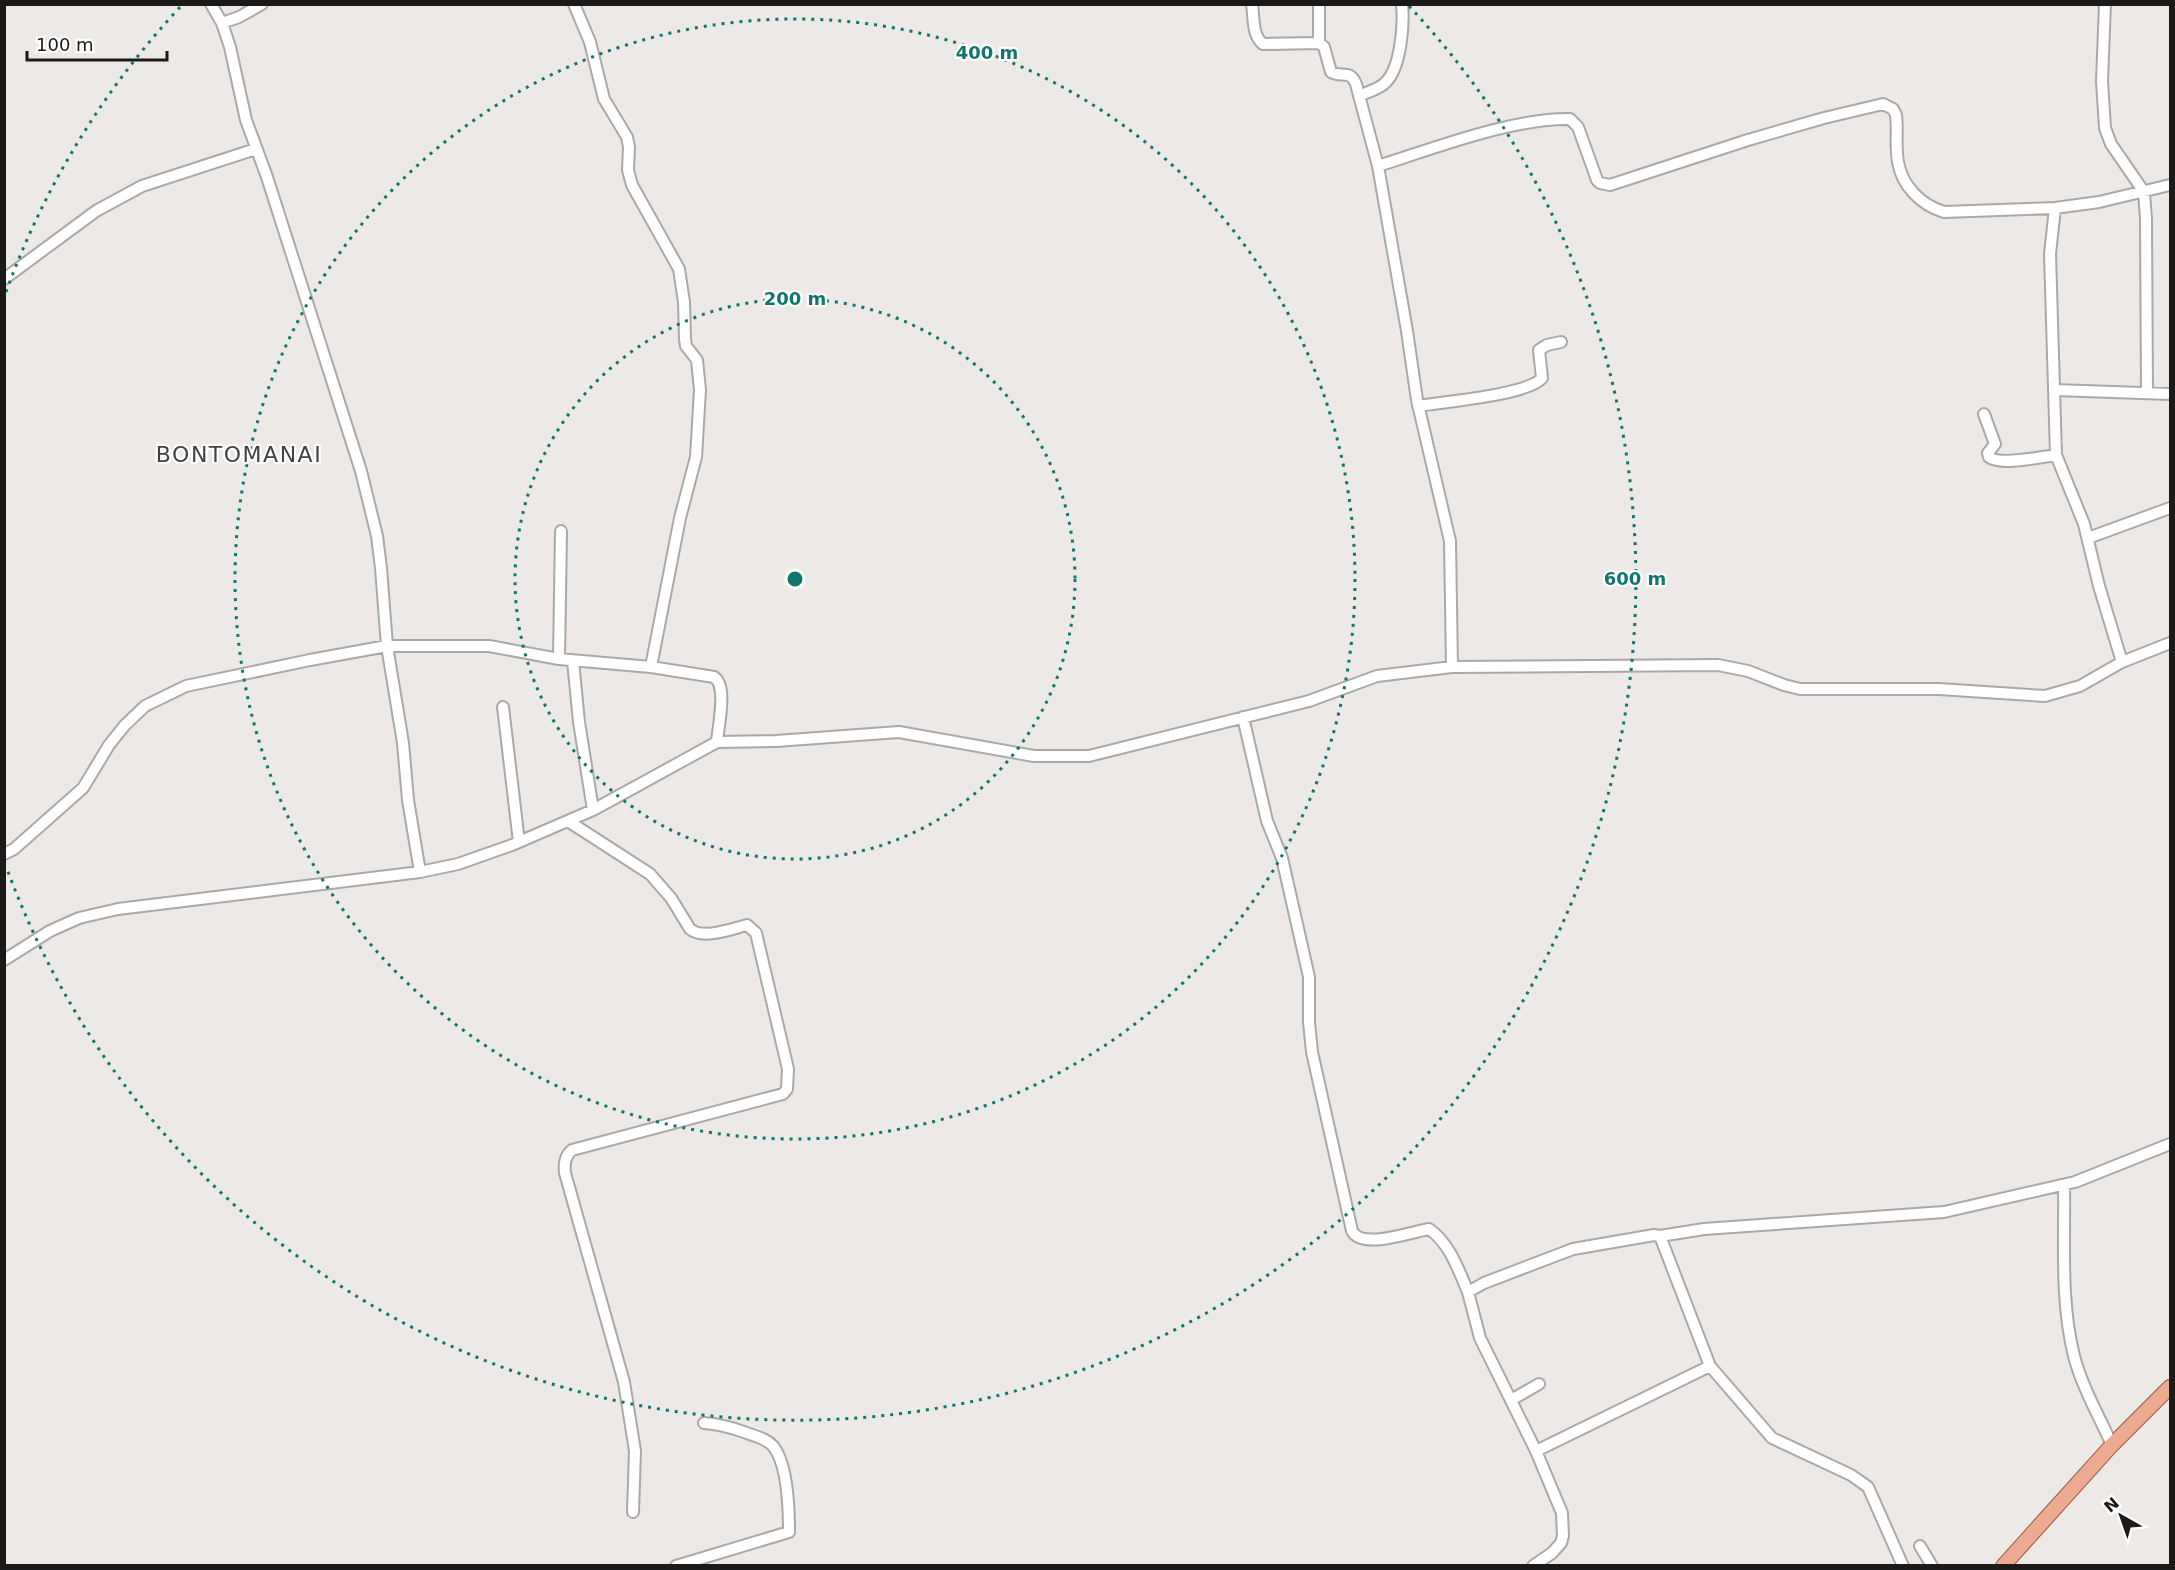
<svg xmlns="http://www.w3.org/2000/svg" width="2175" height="1570" viewBox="0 0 2175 1570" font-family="'DejaVu Sans',sans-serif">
<rect width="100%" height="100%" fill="#ede9e7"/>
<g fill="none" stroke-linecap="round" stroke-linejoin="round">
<g stroke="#aca8a7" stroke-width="14">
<path id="minor" d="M211,4L222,23L230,47L246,120L267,177L361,471L377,536L381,568L387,646L403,743L408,800L420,872
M574,4L590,42L604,99L627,137L629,147L628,170L632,185L679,269L684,302L685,339L686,346L697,360L700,390L696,457L680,518L651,667
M1252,4C1254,17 1252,36 1263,44L1319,43L1324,47L1331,72C1341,78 1350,69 1356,84L1378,166
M1319,4V43
M2105,4L2102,81L2105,128L2111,144L2144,192L2146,219L2147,393
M222,23L239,17L262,4
M1359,96C1367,92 1379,89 1385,83C1401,68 1404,25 1402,4
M2055,208L2050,254L2056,455L2084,524L2099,586L2122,662
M4,279L96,211L142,186L256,149
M2055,390L2170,394
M1418,406C1443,402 1528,395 1542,378L1539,350L1547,345L1561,342
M1984,414L1995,444L1988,453L1989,457C2000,466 2041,457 2056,455
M2088,538L2170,508
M559,659L561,531
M573,661L579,722L593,810
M1452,667L1450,541L1417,400L1407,331L1378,166C1435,148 1512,118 1570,119L1578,127L1597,180L1600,183L1610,185L1748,140L1824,118L1883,104L1893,109L1896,115C1898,130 1895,146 1898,162C1902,186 1921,205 1944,212L2055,208L2099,202L2170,185
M503,707L519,842
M1243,717L1267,821L1282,858L1309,977V1022L1312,1052L1352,1231C1362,1250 1411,1232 1429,1229C1449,1242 1459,1271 1468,1292
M568,821L650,874L671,898L690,929C703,940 731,929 747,925L756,933L788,1069L787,1089L783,1094L572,1150C565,1156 564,1163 565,1173L624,1382L635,1451L633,1512
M4,854L14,849L83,788L109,745L125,725L145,706L186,686L310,660L387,646H489L559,659L651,667L714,677C728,686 718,726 717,742
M4,960L50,931L79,918L118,909L420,872L458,864L512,845L593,810L717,742L776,741L899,732L1034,756H1089L1309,701L1377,676L1452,667L1718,665L1748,671L1784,685L1800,689H1939L2045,696L2080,686L2122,662L2170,643
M2064,1185C2065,1242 2060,1300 2074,1356C2082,1387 2099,1416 2112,1445
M1660,1236L1704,1229L1944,1212L2075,1182L2170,1144
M1511,1400L1539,1384
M1536,1451L1710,1366
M1920,1546L1932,1566
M676,1566L789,1532C789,1510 788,1464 773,1446C766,1438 754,1436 744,1432C730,1427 719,1424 704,1423
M1533,1566L1552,1553L1561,1543L1563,1536L1562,1513L1536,1451L1480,1338L1468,1292L1484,1283L1573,1249L1654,1235L1660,1236L1710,1366L1772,1438L1851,1475L1868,1487L1903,1566"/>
</g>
<g stroke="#9a5337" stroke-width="16">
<path id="major" d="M2003,1566L2112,1445L2170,1387"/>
</g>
<use href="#minor" stroke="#fff" stroke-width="10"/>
<use href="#major" stroke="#ecaa91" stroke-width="14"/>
</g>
<g fill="none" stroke="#0f766e" stroke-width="3" stroke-dasharray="3 6">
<circle cx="795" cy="579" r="280"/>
<circle cx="795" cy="579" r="560"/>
<path d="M6 292A840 840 0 0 1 181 6M1409 6A840 840 0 1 1 6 866"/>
</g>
<g text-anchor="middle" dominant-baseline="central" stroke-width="4.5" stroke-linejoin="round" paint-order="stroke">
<g font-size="22" letter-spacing="1.5" fill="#444140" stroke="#fff">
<text x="239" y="454">BONTOMANAI</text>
</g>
</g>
<circle cx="795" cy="579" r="9" fill="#0f766e" stroke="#fff" stroke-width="3"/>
<g font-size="18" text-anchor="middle" font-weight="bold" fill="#0f766e" stroke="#fff" stroke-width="4.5" stroke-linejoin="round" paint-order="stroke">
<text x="987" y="59">400 m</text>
<text x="795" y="305">200 m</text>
<text x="1635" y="585">600 m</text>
</g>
<rect width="2175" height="1570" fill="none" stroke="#1b1a19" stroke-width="12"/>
<g transform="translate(2121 1516) rotate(320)" stroke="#ffffff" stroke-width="4.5" paint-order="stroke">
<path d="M0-4.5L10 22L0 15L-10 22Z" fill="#1b1a19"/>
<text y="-9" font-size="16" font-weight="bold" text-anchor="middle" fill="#1b1a19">N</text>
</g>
<path d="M27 51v9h140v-9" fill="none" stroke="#1b1a19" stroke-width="3"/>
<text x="36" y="51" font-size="18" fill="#1b1a19" stroke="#ffffff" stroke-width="4.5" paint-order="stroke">100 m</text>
</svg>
